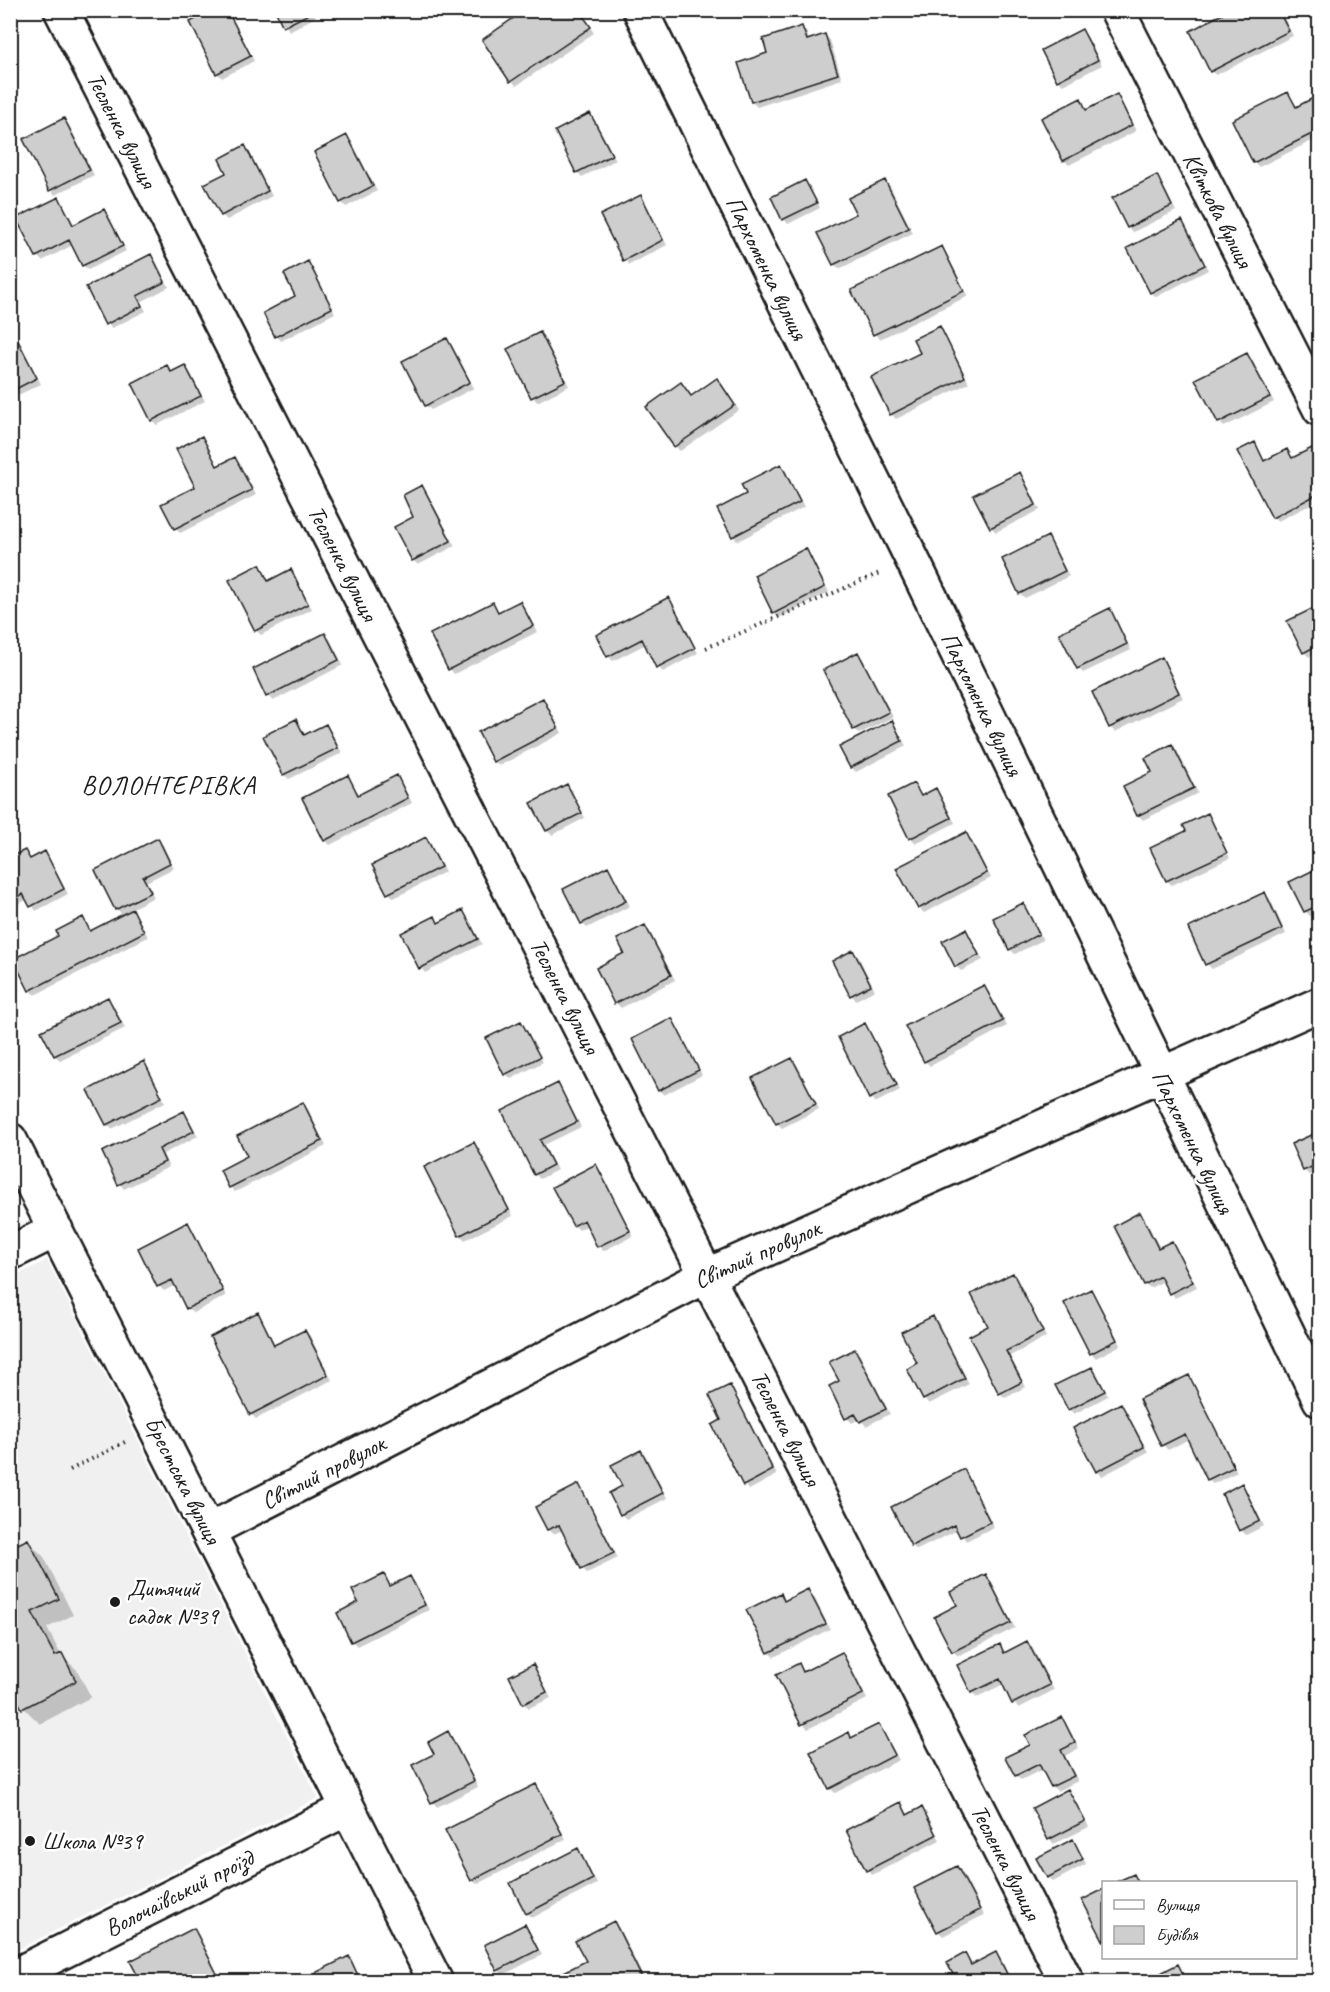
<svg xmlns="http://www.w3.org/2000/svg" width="1330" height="1992" viewBox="0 0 1330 1992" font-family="Caveat,sans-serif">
<rect width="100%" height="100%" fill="#fff"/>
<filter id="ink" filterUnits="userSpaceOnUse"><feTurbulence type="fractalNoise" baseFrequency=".0167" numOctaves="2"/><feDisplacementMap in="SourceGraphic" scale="12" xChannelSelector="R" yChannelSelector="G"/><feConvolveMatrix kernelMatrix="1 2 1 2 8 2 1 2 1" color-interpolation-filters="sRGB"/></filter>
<g filter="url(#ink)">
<path fill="#f0f0f0" d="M47,1260L318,1798L11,1953V1278Z"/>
<path fill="#0003" d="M217,10L229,11L254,61L222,78L217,73Z
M277,10H313L316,17L289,31Z
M375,10H397L382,19Z
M579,10L594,33L516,86L484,40Z
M721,10H735L725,15Z
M1232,10H1280L1293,36L1216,75L1211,71Z
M802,28L807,33L809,41L825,35L830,40L842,79L757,107L752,102L740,64L769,54Z
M1082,31L1087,36L1102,65L1063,85L1058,80Z
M1288,93L1298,108L1315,99L1320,104V137L1259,167L1254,162L1234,121Z
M1116,96L1121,101L1136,131L1069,165L1064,160L1080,100L1088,111Z
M590,115L595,120L616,160L582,177L577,172Z
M64,120L69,125L94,175L55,195L51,190Z
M347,137L352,142L377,191L346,207L341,202Z
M244,147L249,152L272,196L227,220L222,215L228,174Z
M1156,177L1161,182L1176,211L1133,232L1128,228L1114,198Z
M885,181L890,186L913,233L839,269L834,264L858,214Z
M805,182L810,187L820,208L788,224L784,219Z
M640,196L645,201L667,245L629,265L625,260Z
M59,199L63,204L75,226L104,211L109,216L126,251L88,270L83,265L73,245L42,261L37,256Z
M1182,222L1186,227L1208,270L1156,297L1151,292Z
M941,248L946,253L968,296L880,339L875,334L853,291Z
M151,256L156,261L169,287L141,302L146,311L112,328L107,324Z
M308,263L313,268L335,313L281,341L277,336L297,297Z
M939,328L944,333L969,383L896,419L891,414L922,354Z
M540,334L545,339L569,386L537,402L533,397Z
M14,335L19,340L41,384L10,399V337Z
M447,340L452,345L474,388L431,410L426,405Z
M1247,354L1252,359L1274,402L1224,427L1219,422Z
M167,367L172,372L185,367L190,372L205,401L157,425L152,420L134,384Z
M721,385L739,410L680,451L675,446L691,397Z
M201,438L206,443L218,467L235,459L240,464L256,495L180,533L175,528L197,488Z
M1254,444L1266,462L1287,451L1293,459L1314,448L1320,455V500L1278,521L1273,517Z
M781,466L786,471L804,507L738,541L733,536L748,495Z
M1019,474L1024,478L1040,510L996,532L991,527Z
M422,487L427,492L455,546L418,565L413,560L396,527L416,517Z
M1047,538L1052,543L1069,576L1025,598L1020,594L1004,560Z
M805,550L810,555L829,592L779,618L774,613Z
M259,566L270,582L291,571L295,576L312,609L261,635L256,630Z
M668,599L673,604L698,653L663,672L658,667L646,644L613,661L608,656Z
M520,603L525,608L537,632L454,674L450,669L493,604L500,613Z
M1320,606V651L1309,657L1304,652Z
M1110,610L1114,615L1131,650L1083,673L1078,668Z
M325,634L330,639L343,665L273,701L268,696Z
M858,654L863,659L893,717L859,734L854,729L825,671Z
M1161,659L1166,664L1183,698L1115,732L1110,727Z
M543,700L548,705L562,733L499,766L494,761Z
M296,721L306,736L326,726L331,731L342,753L289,779L284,775L265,736Z
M891,722L896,727L906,746L856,772L851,767Z
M1172,745L1177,750L1198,793L1143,820L1138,815L1154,773Z
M347,777L360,795L396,777L401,782L412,803L330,845L325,840Z
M914,785L922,797L935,790L940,795L955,823L916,843L911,838L890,797Z
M567,786L572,791L585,818L552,835L547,831Z
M1208,815L1212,820L1230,858L1172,885L1167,881L1188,831Z
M10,818L18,833L10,837Z
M966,834L971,839L991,878L924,913L919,908Z
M426,839L431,844L445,872L394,898L389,893L374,865Z
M158,840L163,845L174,868L146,882L154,897L131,909L137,916L148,937L35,995L30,990L60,937L83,919L92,932L123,916L117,909Z
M25,851L31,860L44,853L49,858L68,894L36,911L28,899L10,908V859Z
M608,868L612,873L630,906L587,928L582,923L565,890Z
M1320,869V912L1310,916L1305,911Z
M1265,894L1270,899L1286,934L1212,969L1207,964L1190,928Z
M1023,905L1028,910L1043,940L1015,954L1010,949Z
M463,912L468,917L482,944L425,973L421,968L434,918L440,924Z
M645,927L650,932L675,980L621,1008L616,1003L598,968L626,954Z
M965,931L970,936L983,960L961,971L956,966Z
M853,952L858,956L875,990L856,1000L851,995Z
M984,987L989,992L1007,1026L930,1066L925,1061Z
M107,999L112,1003L125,1028L60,1060L55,1056L43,1031Z
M671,1020L676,1025L702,1075L664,1095L659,1090Z
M521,1023L526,1028L543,1062L511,1079L506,1074Z
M864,1025L869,1030L900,1090L875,1103L871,1098Z
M792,1060L797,1064L819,1109L782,1128L777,1123Z
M143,1063L148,1068L165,1102L112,1129L107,1125L90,1090Z
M558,1085L562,1090L581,1127L544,1145L557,1170L540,1179L535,1174L504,1112Z
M303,1104L308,1109L326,1146L235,1192L230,1187L249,1157Z
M184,1112L188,1117L198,1136L163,1154L169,1167L124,1189L120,1184L104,1153Z
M1320,1133V1170L1309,1175L1304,1170Z
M474,1143L479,1148L513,1216L465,1240L460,1235Z
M596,1166L601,1171L633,1236L603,1251L599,1246L588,1225L579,1230L574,1225Z
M1140,1214L1145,1219L1160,1248L1172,1243L1176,1248L1197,1287L1175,1298L1164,1281L1150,1288L1145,1284Z
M188,1224L193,1229L226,1296L193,1313L188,1308L176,1285L164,1291L159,1286Z
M1012,1275L1017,1279L1046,1337L1010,1356L1026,1387L1005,1398L1000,1393L990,1327Z
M1090,1291L1095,1296L1121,1345L1096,1358L1091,1353Z
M257,1314L262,1319L276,1346L305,1331L310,1336L332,1380L256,1419L251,1414Z
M933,1317L938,1322L969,1384L929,1404L924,1399L919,1364Z
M855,1351L860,1355L890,1414L866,1426L860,1419L852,1423L847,1418L831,1387L841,1381Z
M1092,1368L1097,1373L1108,1396L1074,1414L1069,1409Z
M1188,1377L1193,1382L1237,1472L1213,1484L1208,1479L1189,1439L1168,1450L1163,1445Z
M730,1386L734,1391L777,1475L749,1490L744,1485L723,1421Z
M1121,1405L1126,1410L1148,1452L1102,1476L1097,1471Z
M641,1451L646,1456L667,1498L626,1519L621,1514L624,1486Z
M963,1471L968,1476L994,1527L966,1541L958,1530L917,1550L912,1546L893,1507Z
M1242,1485L1246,1490L1264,1526L1246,1535L1241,1530Z
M578,1486L583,1491L618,1558L587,1573L582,1568L563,1530L553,1534L548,1530Z
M28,1541L44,1557L73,1615L47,1628L61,1655L77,1670L91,1697L40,1724L24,1708Z
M384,1576L392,1587L410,1578L415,1582L429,1610L357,1646L352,1641L360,1603Z
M986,1576L991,1581L1015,1628L958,1656L954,1652L936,1617L959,1606Z
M808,1590L813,1595L830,1629L774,1657L769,1653L748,1611L780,1595L786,1602Z
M1027,1643L1032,1647L1054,1690L1019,1708L1014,1703L1004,1684L977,1697L972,1692L959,1666L999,1645L1006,1654Z
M842,1654L847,1659L867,1699L808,1729L803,1724L778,1675L799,1665L805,1672Z
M532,1666L537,1671L551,1698L529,1708L524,1704L511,1677Z
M1062,1719L1066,1723L1079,1748L1065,1756L1078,1781L1057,1791L1052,1786L1043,1769L1021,1780L1016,1776L1007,1758L1032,1746Z
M878,1726L883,1731L899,1760L835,1793L830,1788L849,1734L853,1739Z
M448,1733L453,1738L478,1787L437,1807L433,1802L414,1766L436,1755Z
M536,1786L540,1791L566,1839L477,1884L472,1880Z
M1068,1791L1073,1796L1089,1827L1054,1844L1050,1840L1034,1809Z
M901,1804L909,1815L922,1809L926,1814L940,1840L872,1875L868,1870Z
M1072,1841L1077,1846L1086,1864L1053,1882L1048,1877Z
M578,1850L582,1855L597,1884L532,1918L527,1913Z
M957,1867L962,1872L984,1915L943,1936L938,1931Z
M614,1923L619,1928L646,1982H553L588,1962Z
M525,1925L529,1930L542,1955L503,1975L498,1970Z
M194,1930L199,1935L222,1982H143Z
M996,1954L1001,1959L1012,1982H958L965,1955L972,1966Z
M348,1958L353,1963L362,1982H321Z"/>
<path fill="#cecece" stroke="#1c1c1c" stroke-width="1.5" d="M213,10H227L251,56L216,74L190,22Z
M275,10H312L313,12L283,27Z
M525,10H579L591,27L510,82L482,40Z
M1229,10H1278L1289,31L1210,72L1190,31Z
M802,26L807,40L825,34L838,74L751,102L738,63L767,53L763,39Z
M1082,29L1098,60L1057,81L1041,50Z
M1288,92L1296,107L1315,97L1320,106V130L1253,163L1232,120Z
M1117,94L1132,125L1063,161L1041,118L1081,98L1086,110Z
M590,113L612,155L576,173L555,131Z
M64,118L90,170L49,191L23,139Z
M347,135L373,186L340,203L314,152Z
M245,145L268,191L221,216L204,184L226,173L219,159Z
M1157,175L1172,206L1127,228L1112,198Z
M805,180L817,203L782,220L771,197Z
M885,180L909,228L833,265L817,233L856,214L848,198Z
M641,195L663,240L623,261L600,215Z
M59,197L73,225L104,209L123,246L82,266L69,240L36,257L16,218Z
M1182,220L1205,265L1150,293L1127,248Z
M942,246L964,291L873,335L851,290Z
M151,254L165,282L137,296L142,306L105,325L86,287Z
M308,261L332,308L275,337L263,313L295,296L284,274Z
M940,326L965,377L890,415L871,377L920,353L913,339Z
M540,332L565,381L531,398L507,349Z
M14,333L37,378L10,392V335Z
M447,338L470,382L425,406L402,361Z
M1247,353L1270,397L1218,423L1195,379Z
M167,365L171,372L185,365L201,396L151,421L132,383Z
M717,378L735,405L674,447L646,407L681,382L691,396Z
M202,436L217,466L235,457L252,490L174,529L161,504L195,487L176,449Z
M1255,442L1264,461L1287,449L1292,458L1314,447L1320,457V493L1272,518L1237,451Z
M781,464L800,502L732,537L717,509L746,494L741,484Z
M1020,472L1036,505L990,528L973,495Z
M422,485L451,541L412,561L394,527L413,517L403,495Z
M1048,536L1065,571L1019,594L1002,559Z
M806,548L825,587L773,614L754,575Z
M260,564L268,581L291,569L308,604L255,631L229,580Z
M669,597L695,648L656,668L642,639L607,657L596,635Z
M520,601L533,626L448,670L430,634L493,602L498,612Z
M1320,605V644L1303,653L1287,621Z
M1110,608L1127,644L1077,669L1059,633Z
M325,633L339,660L266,697L253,669Z
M858,652L889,712L853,730L823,670Z
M1162,657L1179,693L1109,728L1092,692Z
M543,698L558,728L493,762L478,732Z
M296,719L304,735L326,724L338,748L283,775L263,736Z
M892,720L902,741L850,768L839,747Z
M1172,744L1194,788L1137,816L1123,786L1152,772L1145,758Z
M348,775L358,795L397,775L408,798L324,841L302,798Z
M914,783L921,796L936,788L951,818L909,839L888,796Z
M567,784L582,813L546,831L531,803Z
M1208,813L1227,853L1166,881L1150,848L1186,831L1183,825Z
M966,832L987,873L918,909L896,868Z
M426,837L441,867L387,894L372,865Z
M158,838L170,863L143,877L151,892L115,910L95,870Z
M25,850L30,859L45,851L64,889L30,907L23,894L10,901V857Z
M608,866L626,901L581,924L563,889Z
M1320,867V912L1317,906L1304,912L1289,882Z
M1265,892L1282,929L1205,965L1188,928Z
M1023,903L1039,934L1009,950L993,918Z
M133,909L144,932L29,991L13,959L58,936L56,931L83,917L90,931Z
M463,910L478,939L419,969L401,933L435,916L438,923Z
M645,925L671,975L614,1004L596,968L624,953L617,939Z
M966,929L979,955L955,967L942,941Z
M853,950L871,985L850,996L832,961Z
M984,985L1003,1021L924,1062L905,1026Z
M108,997L121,1023L54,1056L41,1031Z
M672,1018L699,1070L658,1091L632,1039Z
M521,1021L540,1057L504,1075L486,1038Z
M865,1023L897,1085L869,1099L838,1037Z
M792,1058L816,1104L776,1124L752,1078Z
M144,1061L162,1097L106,1125L88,1090Z
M558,1083L577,1122L540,1140L553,1165L534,1175L502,1111Z
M303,1102L322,1141L229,1188L220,1170L247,1156L237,1136Z
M184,1111L194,1131L159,1149L165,1162L118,1185L102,1152Z
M1320,1131V1163L1303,1171L1291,1144Z
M474,1142L509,1210L459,1236L424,1167Z
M596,1164L630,1231L597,1247L584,1220L573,1226L552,1187Z
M1140,1212L1158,1248L1172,1241L1193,1282L1169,1294L1160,1276L1144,1285L1114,1226Z
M188,1222L223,1291L186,1309L172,1280L157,1287L138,1248Z
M1013,1273L1043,1332L1006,1351L1022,1382L999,1394L969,1336L988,1326L971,1294Z
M1091,1289L1117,1340L1090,1354L1064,1303Z
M258,1312L274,1345L305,1330L328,1375L250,1415L210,1337Z
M933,1316L965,1378L923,1400L907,1369L917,1363L901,1332Z
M855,1349L886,1409L860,1422L855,1414L845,1419L829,1386L839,1381L829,1362Z
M1092,1367L1105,1391L1068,1410L1055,1385Z
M1189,1375L1234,1467L1207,1480L1185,1434L1161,1446L1139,1399Z
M730,1385L773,1470L743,1486L712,1425L721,1420L709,1395Z
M1121,1403L1144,1447L1096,1472L1073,1428Z
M641,1450L663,1493L620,1515L609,1493L622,1486L611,1465Z
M964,1469L990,1522L960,1537L954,1525L911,1546L891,1507Z
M1242,1483L1260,1521L1239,1531L1222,1494Z
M579,1484L614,1553L581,1569L559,1525L547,1530L535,1507Z
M28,1539L59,1599L32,1612L55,1656L62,1653L76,1681L22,1709L10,1686V1548Z
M384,1574L390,1586L410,1576L425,1605L351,1642L337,1613L358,1602L352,1590Z
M986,1574L1011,1623L952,1652L934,1617L957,1605L950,1592Z
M808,1589L826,1624L768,1653L746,1610L781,1593L784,1601Z
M1027,1641L1050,1685L1012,1704L1000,1679L971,1693L957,1665L1000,1644L1004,1653Z
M842,1652L863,1694L801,1725L776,1675L799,1663L803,1672Z
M533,1664L547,1692L523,1704L509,1676Z
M1062,1717L1075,1743L1061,1750L1074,1776L1051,1787L1039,1764L1015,1776L1005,1757L1030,1745L1025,1735Z
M879,1724L895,1755L829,1789L810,1752L849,1732L851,1738Z
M448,1731L474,1781L431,1803L412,1765L434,1754L428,1742Z
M536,1784L562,1834L471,1881L445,1830Z
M1068,1789L1085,1821L1048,1840L1032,1808Z
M901,1802L907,1815L922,1807L936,1835L866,1871L846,1830Z
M1073,1839L1083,1859L1047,1878L1036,1858Z
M578,1848L593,1879L526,1914L510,1883Z
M957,1866L980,1910L937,1932L914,1888Z
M1134,1874L1138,1882H1116Z
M1104,1889V1942L1082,1900Z
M614,1921L644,1982H551L550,1979L586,1961L575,1941Z
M525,1924L538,1950L497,1971L484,1945Z
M194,1928L221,1982H141L130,1961Z
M996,1952L1010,1980L1007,1982H957L947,1963L965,1953L971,1965Z
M349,1956L361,1982H319L315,1973Z
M1178,1964L1187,1982H1153L1151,1978Z"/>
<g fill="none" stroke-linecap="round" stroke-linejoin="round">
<g stroke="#1c1c1c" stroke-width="38">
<path id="street" d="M61,10L1067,1982
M640,10L912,559L1320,1400
M1117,10L1320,409
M10,1140L436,1982
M10,1253L56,1230
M208,1531L708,1275L1320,1004
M10,1978L348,1808"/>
</g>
<path stroke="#1c1c1c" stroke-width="4" stroke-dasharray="1.5 4.5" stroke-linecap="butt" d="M706,648L882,572
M70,1470L125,1442"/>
<use href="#street" stroke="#fff" stroke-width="33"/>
</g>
</g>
<g fill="#1c1c1c" stroke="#fff" stroke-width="2">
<circle cx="115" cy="1602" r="6"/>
<circle cx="30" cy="1841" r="6"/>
</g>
<g text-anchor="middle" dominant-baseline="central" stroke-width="5" stroke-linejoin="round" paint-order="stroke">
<g font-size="24" fill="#1c1c1c" stroke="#fff">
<text transform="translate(122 130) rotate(63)">Тесленка вулиця</text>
<text transform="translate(1218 210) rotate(63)">Квіткова вулиця</text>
<text transform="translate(767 268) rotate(64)">Пархоменка вулиця</text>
<text transform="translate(343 563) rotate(63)">Тесленка вулиця</text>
<text transform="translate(982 704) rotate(64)">Пархоменка вулиця</text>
<text transform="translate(565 996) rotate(63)">Тесленка вулиця</text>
<text transform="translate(1193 1142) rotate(64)">Пархоменка вулиця</text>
<text transform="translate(757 1254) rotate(-24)">Світлий провулок</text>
<text transform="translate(786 1428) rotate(63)">Тесленка вулиця</text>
<text transform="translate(323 1472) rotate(-27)">Світлий провулок</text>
<text transform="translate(183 1480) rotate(63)">Брестська вулиця</text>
<text transform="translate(1006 1862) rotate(63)">Тесленка вулиця</text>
<text transform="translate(179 1893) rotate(-27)">Волочаївський проїзд</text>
</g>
<g font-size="24" fill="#1c1c1c" stroke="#fff" text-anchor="start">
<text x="127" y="1588">Дитячий<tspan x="127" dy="28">садок №39</tspan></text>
<text x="42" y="1841">Школа №39</text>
</g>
<g font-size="26" letter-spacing="1.5" fill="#1c1c1c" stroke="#fff">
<text x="169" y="785">ВОЛОНТЕРІВКА</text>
</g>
</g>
<rect width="1330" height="1992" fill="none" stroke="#fff" stroke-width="36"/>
<rect x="18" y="18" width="1294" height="1956" fill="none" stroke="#1c1c1c" stroke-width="2" filter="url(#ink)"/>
<rect x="1102" y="1881" width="195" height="78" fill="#ffffff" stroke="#a4a4a4" stroke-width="1.5"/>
<rect x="1114" y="1900" width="30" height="9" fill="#ffffff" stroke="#a4a4a4" stroke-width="1.5"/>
<text x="1156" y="1911" font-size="18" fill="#1c1c1c">Вулиця</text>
<rect x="1114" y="1926" width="30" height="18" fill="#cecece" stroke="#a4a4a4" stroke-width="1.5"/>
<text x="1156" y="1941" font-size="18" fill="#1c1c1c">Будівля</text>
</svg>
